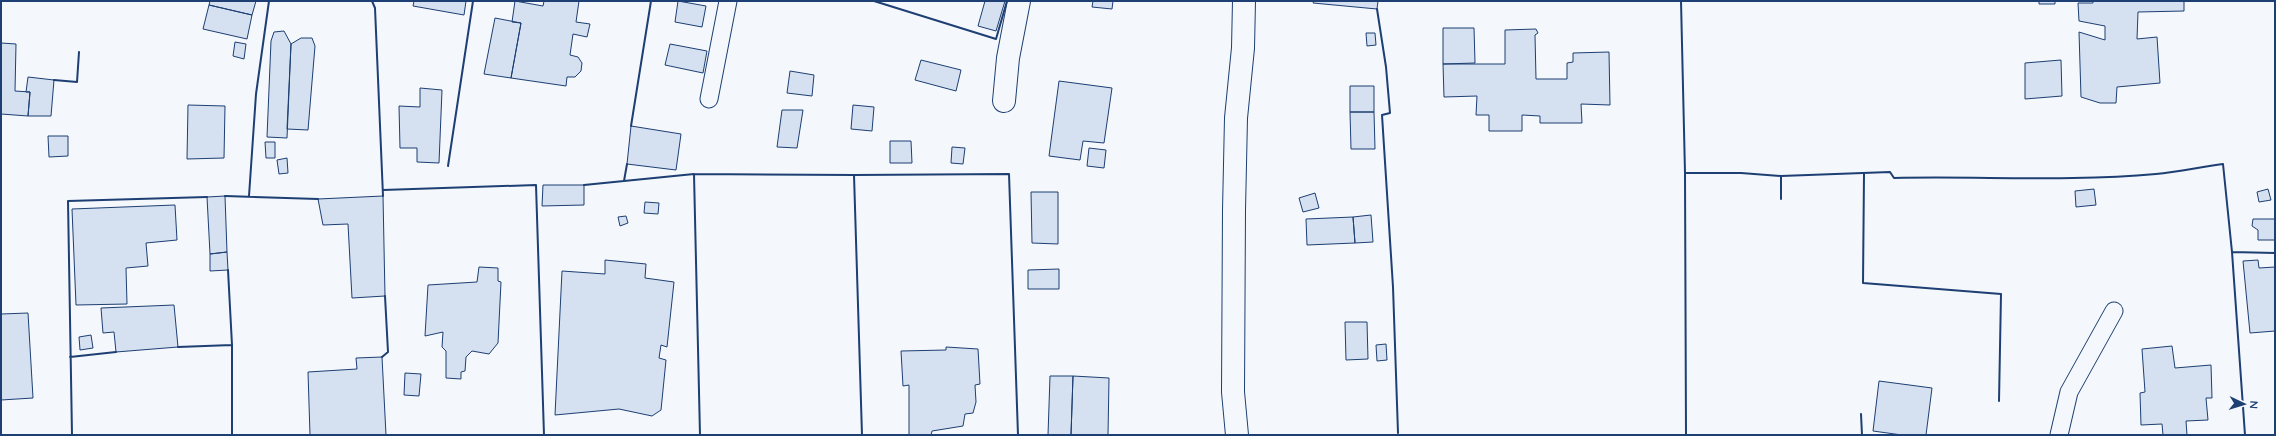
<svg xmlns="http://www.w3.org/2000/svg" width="2276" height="436" viewBox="0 0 2276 436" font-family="Quicksand,sans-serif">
<rect width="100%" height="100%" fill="#f4f7fb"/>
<path fill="#d5e0f0" stroke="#1d3f73" d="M210,1H256L252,15L209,5Z
M414,1H466L464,15L413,6Z
M515,1L543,6L544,1H579L576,22L590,24L587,37L573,34L570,55L578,57L582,63L581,71L575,77H567L566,86L511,78L521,23L512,22Z
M678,1L706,6L702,27L675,22Z
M985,1H1005L996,31L978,26Z
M1093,1H1113L1112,9L1092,7Z
M1314,1H1378L1377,9L1313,3Z
M2039,1H2055V4H2039Z
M2093,1H2184V11L2138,12L2137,39L2157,37L2160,83L2117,87L2116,103H2100L2081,97L2079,32L2105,40V26L2079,21L2078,3H2093Z
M209,5L252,15L247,39L203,29Z
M495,18L521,23L511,78L484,74Z
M1443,28H1474L1475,63L1443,64Z
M1536,29L1538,33L1535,35L1536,79H1567V63L1573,62V53L1609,52L1610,105L1581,104L1582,123H1540V116L1522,115V131H1489V115H1476L1477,96L1444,97L1443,64H1505V30Z
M284,31L291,44L287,138L267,137L271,41L274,32Z
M1366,33H1375L1376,45L1367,46Z
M301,38H312L315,46L308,130L287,129L291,44Z
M235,42L246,44L244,59L233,56Z
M1,43L16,44L15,91L30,92L28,116L1,114Z
M670,44L707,51L703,73L665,65Z
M921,60L961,70L956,91L915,80Z
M2061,60L2062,96L2025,99V63Z
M790,71L814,75L812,96L787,93Z
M28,77L54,80L51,116H28L30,92H26Z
M1059,81L1112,88L1104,143L1083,141L1080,160L1049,156Z
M1350,86H1374V112H1350Z
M420,88L442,90L439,163L417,162V148H400L399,106L420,107Z
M188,105L225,106L224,158L187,159Z
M853,105L874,107L872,131L851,129Z
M782,110H803L797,148L777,147Z
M1350,112H1374L1375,149H1351Z
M631,126L681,134L676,170L627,164Z
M48,136H68V156L49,157Z
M890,141H911L912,163H890Z
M265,142H275V158H266Z
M952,147L965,148L963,164L951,163Z
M1089,148L1106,150L1104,168L1087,166Z
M287,158L288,173L279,174L277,160Z
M543,185H584V205L542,206Z
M2094,189L2096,205L2076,207L2075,191Z
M2268,189L2271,200L2259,202L2257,192Z
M1031,192H1058V244L1032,243Z
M1315,193L1319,208L1303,212L1299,198Z
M225,196L227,252L210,254L207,197Z
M383,196L385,296L352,298L348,224L323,225L318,199Z
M645,202L659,203L658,214L644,213Z
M175,205L177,240L146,243L148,266L126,268L127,304L76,305L72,209Z
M1371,215L1373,242L1355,243L1353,217Z
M626,216L628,223L620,226L618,217Z
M1353,217L1355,243L1307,245L1306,219Z
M2253,219H2275V240H2258V230L2252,226Z
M227,252L228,270L210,271V254Z
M605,260L646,264L645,278L674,282L667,347L661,345L659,358L666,360L661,410L652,416L619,409L555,415L562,271L605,274Z
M2258,260L2259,268L2275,267V331L2250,333L2243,261Z
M479,267L498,268V281L501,282L498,343L489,354L472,351L466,357L465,371L461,372V379L446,378V351L442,347L443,332L425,336L428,285L477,282Z
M1059,269V289H1028V270Z
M174,305L178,347L116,352L114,332L103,333L101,308Z
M28,313L33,398L1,400V314Z
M1345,322H1367L1368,359L1346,360Z
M91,335L93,348L80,350L79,337Z
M1386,344L1387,360L1377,361L1376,345Z
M2172,346L2175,368L2211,365L2212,398H2206L2208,420L2186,421L2187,435H2163L2162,424L2141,425L2140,393L2145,392L2142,349Z
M946,347L978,349L980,384L975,385L976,402L973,413L965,414L963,426L932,431L931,435H909V385L903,386L901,351L946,350Z
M382,357L386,435H310L308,372L357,369L356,358Z
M405,373L421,374L419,396L404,395Z
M1050,376H1073L1071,435H1048Z
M1073,376L1109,378L1108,435H1071Z
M1879,381L1932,388L1926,435H1902L1873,431Z"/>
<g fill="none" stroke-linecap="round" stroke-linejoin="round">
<g stroke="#1d3f73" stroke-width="19">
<path id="service" d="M709,99L728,1
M2059,435L2069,392L2114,311"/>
</g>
<g stroke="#1d3f73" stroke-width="24">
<path id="minor" d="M1004,101L1008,58L1019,1
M1237,435L1233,392L1234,210L1236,118L1243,48L1244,1"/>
</g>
<use href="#service" stroke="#f4f7fb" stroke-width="17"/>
<use href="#minor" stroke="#f4f7fb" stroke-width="22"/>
<path stroke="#1d3f73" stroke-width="2" d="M372,1L375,8L383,196
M874,1L996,39L1007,1
M1681,1L1685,173L1686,435
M1377,9L1386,67L1390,113L1382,115L1393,287L1398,433
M54,80L77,82L79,52
M631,126L651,1
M448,166L473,1
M1685,173H1741L1781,176L1890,172L1894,178C1981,176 2069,182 2156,174C2178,172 2200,167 2223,164L2232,252L2245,435
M694,174L854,175
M1864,174L1863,283L2001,294L1999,401
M1781,176V199
M624,181L627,164
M584,185L694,174L700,435
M383,190L536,185L544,435
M225,196L318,199
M249,196L256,94L269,1
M2232,252L2275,253
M228,270L232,345V435
M178,347L232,345
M70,357L116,352
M382,357L388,352L385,296
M1861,414L1862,435
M72,435L68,201L207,197
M862,435L854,175L1009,174L1018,435"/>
</g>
<rect width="2276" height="436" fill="none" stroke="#1d3f73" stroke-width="4"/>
<g transform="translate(2244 404) rotate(94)" stroke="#f4f7fb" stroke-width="3" paint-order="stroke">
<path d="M0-3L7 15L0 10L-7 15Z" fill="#1d3f73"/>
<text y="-6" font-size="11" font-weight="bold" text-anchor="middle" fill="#1d3f73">N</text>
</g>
</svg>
